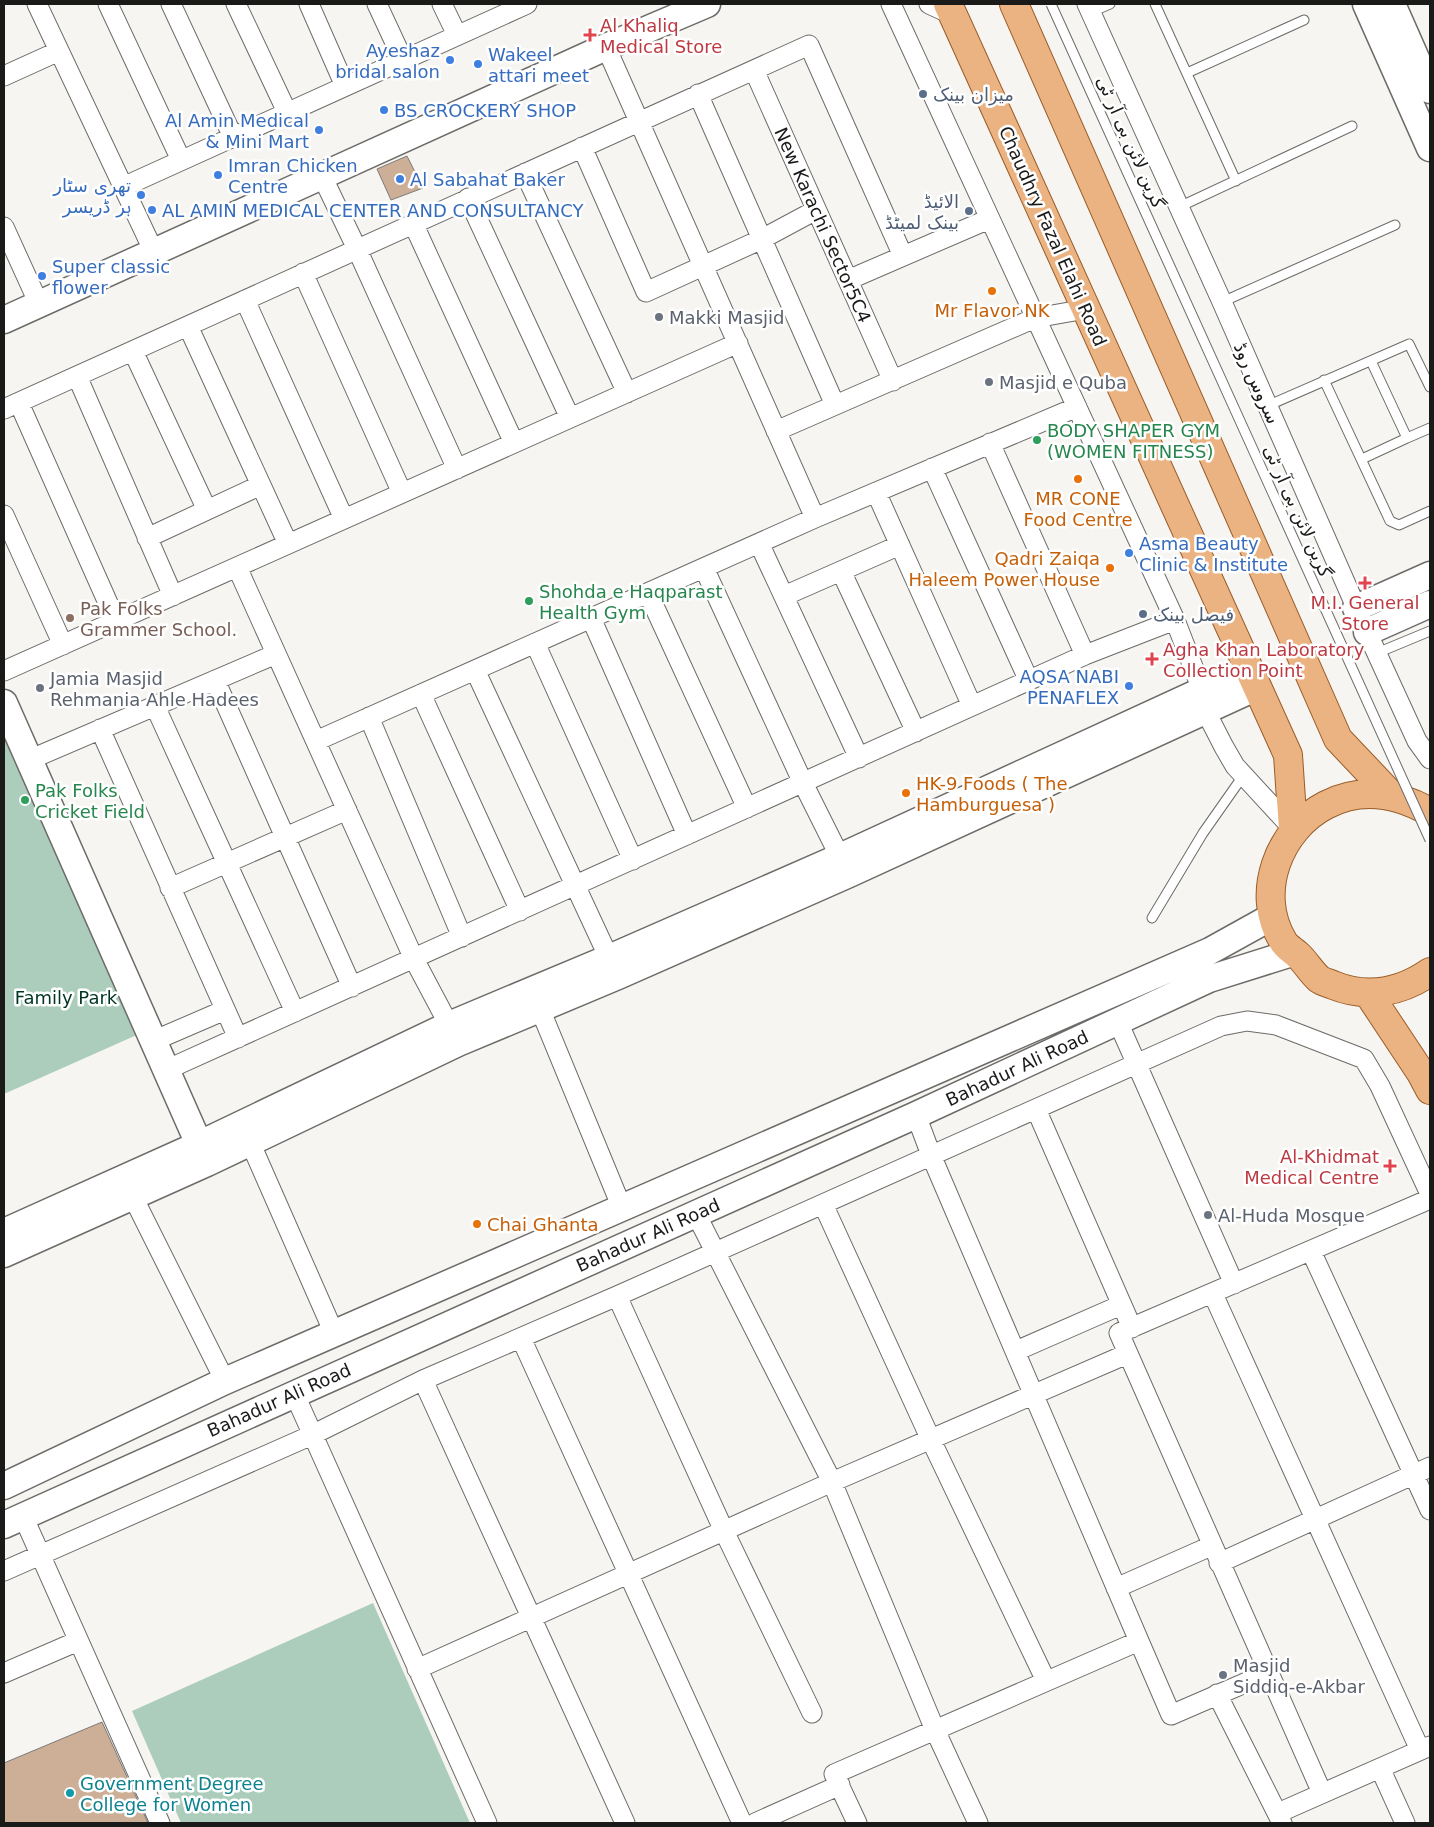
<svg xmlns="http://www.w3.org/2000/svg" width="1434" height="1827" viewBox="0 0 1434 1827" font-family="'DejaVu Sans','Noto Sans Arabic',sans-serif">
<rect width="100%" height="100%" fill="#f7f5f2"/>
<path fill="#accdbc" d="M4,704L148,1030L4,1094Z
M373,1603L470,1823H181L132,1711Z"/>
<path fill="#ccaf96" stroke="#7d7b79" d="M407,156L423,188L391,200L377,169Z
M102,1722L148,1823H4V1763Z"/>
<g fill="none" stroke-linecap="round" stroke-linejoin="round">
<g stroke="#6c6b68" stroke-width="11">
<path id="lane" d="M1155,4L1236,181
M1091,12L1110,4
M1187,73L1304,20
M1179,207L1352,126
M1222,302L1395,225
M1371,361L1407,438L1430,428
M1324,380L1390,521L1399,525L1430,511
M1267,406L1409,344L1430,387
M1362,459L1407,438
M1377,653L1430,631
M1152,918L1203,833L1243,776"/>
</g>
<g stroke="#6c6b68" stroke-width="21">
<path id="street" d="M37,4L154,252
M108,4L181,160
M171,4L233,137
M236,4L287,112
M309,4L345,86
M377,4L403,60
M442,4L457,35
M891,4L1175,620L1202,690L1206,712L1224,747L1235,766L1293,829
M929,4L953,15
M1087,4L1222,302L1367,632L1417,741L1430,759
M606,47L815,518
M754,70L893,381
M4,76L59,51
M698,94L835,405
M582,147L646,292L762,239L816,210
M525,173L627,393
M322,176L357,249L457,469
M123,187L527,4
M468,198L570,418
M413,223L514,443
M4,227L39,304
M303,273L402,493
M848,280L989,219
M245,300L344,519
M188,326L288,544
M133,351L207,510
M77,376L173,596
M19,403L116,621
M4,409L809,45L903,256
M776,431L1035,318L1086,309
M990,443L1085,655
M932,468L1029,681
M876,492L972,706
M4,515L63,645
M147,538L261,485
M759,543L859,758
M237,567L414,959L449,1025
M704,568L803,783L845,867
M841,571L916,732
M648,593L747,808
M784,596L900,545
M591,618L687,835
M535,643L633,860
M475,670L609,958
M4,671L738,343
M215,680L352,987
M421,694L520,911
M155,706L295,1012
M369,717L462,937
M100,729L238,1038
M316,741L815,518L1077,407
M29,760L276,654
M170,888L347,810
M540,1009L622,1208
M1118,1022L1234,1284
M153,1041L225,1010
M166,1070L1085,655L1175,620
M1036,1109L1132,1328
M916,1115L931,1155L1139,1641
M250,1142L334,1333
M132,1195L225,1381
M823,1204L931,1440L1046,1681
M696,1214L832,1482L935,1730L978,1823
M1311,1251L1430,1510
M1213,1294L1420,1750
M617,1296L724,1531L812,1713
M521,1338L742,1823
M1016,1351L1121,1305
M423,1380L625,1823
M294,1393L487,1823
M23,1516L160,1823
M1219,1563L1430,1467
M4,1571L312,1435L423,1380L617,1296L1221,1026L1247,1021L1276,1025L1364,1059L1380,1086L1430,1194
M1116,1588L1211,1546
M417,1669L832,1482L1127,1354
M4,1673L78,1641
M1217,1694L1282,1823
M1380,1768L1405,1823
M1322,1793L1119,1333L1430,1199
M1278,1813L1430,1746
M755,1823L840,1785
M857,1823L834,1774L1139,1641L1171,1715L1268,1673"/>
</g>
<g stroke="#6c6b68" stroke-width="29">
<path id="secondary" d="M1366,4L1430,148
M1392,4L1430,90
M4,320L606,47L707,4
M1356,608L1430,575
M1367,632L1430,604
M4,703L206,1160
M4,1232L200,1144L449,1025L609,958L840,857L1249,669
M4,1254L207,1163L458,1043L618,976L849,874L1257,687
M4,1486L225,1381L1210,951L1273,916
M4,1525L916,1115L1209,979L1295,952"/>
</g>
<g stroke="#995c27" stroke-width="30">
<path id="primary" d="M948,4L1288,755L1293,829
M1014,4L1338,739L1391,795
M1430,812C1397,793 1360,787 1326,805C1279,829 1254,893 1283,941C1286,947 1294,951 1299,956C1306,963 1312,973 1319,979C1323,982 1329,983 1333,985C1367,999 1401,992 1430,972
M1368,993L1421,1073L1430,1090"/>
</g>
<use href="#lane" stroke="#fff" stroke-width="9"/>
<use href="#street" stroke="#fff" stroke-width="19"/>
<use href="#secondary" stroke="#fff" stroke-width="26"/>
<use href="#primary" stroke="#ebb382" stroke-width="28"/>
<g stroke="#6c6b68" stroke-width="11" stroke-linecap="butt">
<path id="lane-bridge" d="M1051,4L1430,840"/>
</g>
<use href="#lane-bridge" stroke="#fff" stroke-width="9"/>
</g>
<g fill="#e0444e" stroke="#fff" stroke-width="2">
<path d="M587.5 27.5h5v5h5v5h-5v5h-5v-5h-5v-5h5z"/>
<path d="M1362.5 575.5h5v5h5v5h-5v5h-5v-5h-5v-5h5z"/>
<path d="M1149.5 651.5h5v5h5v5h-5v5h-5v-5h-5v-5h5z"/>
<path d="M1387.5 1158.5h5v5h5v5h-5v5h-5v-5h-5v-5h5z"/>
</g>
<g fill="#3f7fe0" stroke="#fff" stroke-width="2">
<circle cx="450" cy="60" r="5"/>
<circle cx="478" cy="64" r="5"/>
<circle cx="384" cy="110" r="5"/>
<circle cx="319" cy="130" r="5"/>
<circle cx="218" cy="175" r="5"/>
<circle cx="400" cy="179" r="5"/>
<circle cx="141" cy="195" r="5"/>
<circle cx="152" cy="210" r="5"/>
<circle cx="42" cy="276" r="5"/>
<circle cx="1129" cy="553" r="5"/>
<circle cx="1129" cy="686" r="5"/>
</g>
<g fill="#5c6f8a" stroke="#fff" stroke-width="2">
<circle cx="923" cy="94" r="5"/>
<circle cx="969" cy="211" r="5"/>
<circle cx="1143" cy="614" r="5"/>
</g>
<g fill="#e8710a" stroke="#fff" stroke-width="2">
<circle cx="992" cy="291" r="5"/>
<circle cx="1078" cy="479" r="5"/>
<circle cx="1110" cy="568" r="5"/>
<circle cx="906" cy="793" r="5"/>
<circle cx="477" cy="1224" r="5"/>
</g>
<g fill="#6b7280" stroke="#fff" stroke-width="2">
<circle cx="659" cy="317" r="5"/>
<circle cx="989" cy="382" r="5"/>
<circle cx="40" cy="688" r="5"/>
<circle cx="1208" cy="1215" r="5"/>
<circle cx="1223" cy="1675" r="5"/>
</g>
<g fill="#2e9e5b" stroke="#fff" stroke-width="2">
<circle cx="1037" cy="440" r="5"/>
<circle cx="529" cy="601" r="5"/>
<circle cx="25" cy="800" r="5"/>
</g>
<circle fill="#8d6e63" stroke="#fff" stroke-width="2" cx="70" cy="618" r="5"/>
<circle fill="#0f9aa8" stroke="#fff" stroke-width="2" cx="70" cy="1793" r="5"/>
<g text-anchor="middle" dominant-baseline="central" stroke-width="5" stroke-linejoin="round" paint-order="stroke">
<g font-size="18" fill="#be3a42" stroke="#fff" text-anchor="start">
<text x="600" y="25">Al Khaliq<tspan x="600" dy="21">Medical Store</tspan></text>
<text x="1365" y="602" text-anchor="middle">M.I. General<tspan x="1365" dy="21">Store</tspan></text>
<text x="1163" y="649">Agha Khan Laboratory<tspan x="1163" dy="21">Collection Point</tspan></text>
<text x="1379" y="1156" text-anchor="end">Al-Khidmat<tspan x="1379" dy="21">Medical Centre</tspan></text>
</g>
<g font-size="18" fill="#366cbe" stroke="#fff" text-anchor="start">
<text x="440" y="50" text-anchor="end">Ayeshaz<tspan x="440" dy="21">bridal salon</tspan></text>
<text x="488" y="54">Wakeel<tspan x="488" dy="21">attari meet</tspan></text>
<text x="394" y="110">BS CROCKERY SHOP</text>
<text x="309" y="120" text-anchor="end">Al Amin Medical<tspan x="309" dy="21">&amp; Mini Mart</tspan></text>
<text x="228" y="165">Imran Chicken<tspan x="228" dy="21">Centre</tspan></text>
<text x="410" y="179">Al Sabahat Baker</text>
<text x="131" y="185" text-anchor="end">تھری سٹار<tspan x="131" dy="21">ہر ڈریسر</tspan></text>
<text x="162" y="210">AL AMIN MEDICAL CENTER AND CONSULTANCY</text>
<text x="52" y="266">Super classic<tspan x="52" dy="21">flower</tspan></text>
<text x="1139" y="543">Asma Beauty<tspan x="1139" dy="21">Clinic &amp; Institute</tspan></text>
<text x="1119" y="676" text-anchor="end">AQSA NABI<tspan x="1119" dy="21">PENAFLEX</tspan></text>
</g>
<g font-size="18" fill="#4e5e75" stroke="#fff" text-anchor="start">
<text x="933" y="94">میزان بینک</text>
<text x="959" y="201" text-anchor="end">الائیڈ<tspan x="959" dy="21">بینک لمیٹڈ</tspan></text>
<text x="1153" y="614">فیصل بینک</text>
</g>
<g font-size="18" fill="#1a1a19" stroke="#fff">
<text transform="translate(1131 142) rotate(66)">گرین لائن بی آر ٹی</text>
<text transform="translate(823 225) rotate(66)">New Karachi Sector5C4</text>
<text transform="translate(1053 236) rotate(66)">Chaudhry Fazal Elahi Road</text>
<text transform="translate(1257 383) rotate(66)">سروس روڈ</text>
<text transform="translate(1298 511) rotate(66)">گرین لائن بی آر ٹی</text>
<text transform="translate(1017 1068) rotate(-25)">Bahadur Ali Road</text>
<text transform="translate(648 1235) rotate(-24)">Bahadur Ali Road</text>
<text transform="translate(279 1400) rotate(-24)">Bahadur Ali Road</text>
</g>
<g font-size="18" fill="#c56008" stroke="#fff">
<text x="992" y="310">Mr Flavor NK</text>
<text x="1078" y="498">MR CONE<tspan x="1078" dy="21">Food Centre</tspan></text>
<text x="1100" y="558" text-anchor="end">Qadri Zaiqa<tspan x="1100" dy="21">Haleem Power House</tspan></text>
<text x="916" y="783" text-anchor="start">HK-9 Foods ( The<tspan x="916" dy="21">Hamburguesa )</tspan></text>
<text x="487" y="1224" text-anchor="start">Chai Ghanta</text>
</g>
<g font-size="18" fill="#5b616d" stroke="#fff" text-anchor="start">
<text x="669" y="317">Makki Masjid</text>
<text x="999" y="382">Masjid e Quba</text>
<text x="50" y="678">Jamia Masjid<tspan x="50" dy="21">Rehmania Ahle Hadees</tspan></text>
<text x="1218" y="1215">Al-Huda Mosque</text>
<text x="1233" y="1665">Masjid<tspan x="1233" dy="21">Siddiq-e-Akbar</tspan></text>
</g>
<g font-size="18" fill="#27864d" stroke="#fff" text-anchor="start">
<text x="1047" y="430">BODY SHAPER GYM<tspan x="1047" dy="21">(WOMEN FITNESS)</tspan></text>
<text x="539" y="591">Shohda e Haqparast<tspan x="539" dy="21">Health Gym</tspan></text>
<text x="35" y="790">Pak Folks<tspan x="35" dy="21">Cricket Field</tspan></text>
</g>
<g font-size="18" fill="#785e54" stroke="#fff" text-anchor="start">
<text x="80" y="608">Pak Folks<tspan x="80" dy="21">Grammer School.</tspan></text>
</g>
<g font-size="18" fill="#003523" stroke="#fff">
<text x="66" y="997">Family Park</text>
</g>
<g font-size="18" fill="#0d838f" stroke="#fff" text-anchor="start">
<text x="80" y="1783">Government Degree<tspan x="80" dy="21">College for Women</tspan></text>
</g>
</g>
<rect width="1434" height="1827" fill="none" stroke="#1a1a19" stroke-width="10"/>
</svg>
